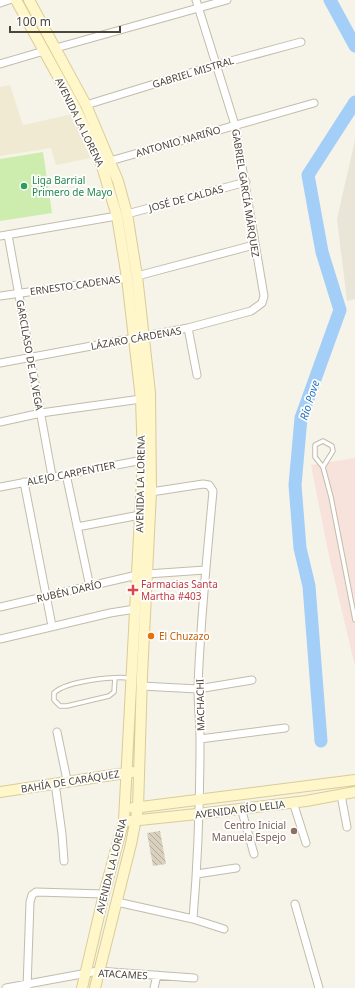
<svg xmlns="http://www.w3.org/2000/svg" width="355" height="988" viewBox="0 0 355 988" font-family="'Noto Sans',sans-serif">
<defs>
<pattern id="building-back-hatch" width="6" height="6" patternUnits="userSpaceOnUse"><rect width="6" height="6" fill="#d9d0be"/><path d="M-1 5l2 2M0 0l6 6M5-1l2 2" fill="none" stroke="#b2aa9b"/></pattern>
</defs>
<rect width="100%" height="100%" fill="#f6f3e9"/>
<path fill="#eae6d7" d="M355,140V299L347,301L337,219Z"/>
<path fill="#f0ead2" d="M10,85L23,125L73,114L96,157L56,165L51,148L0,156V87Z"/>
<path fill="#f7e2dc" d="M355,458V666L329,556L311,465Z"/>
<path fill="#cdedaf" d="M43,152L52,213L0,221V159Z"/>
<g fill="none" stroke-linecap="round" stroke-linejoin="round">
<path stroke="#a2cef7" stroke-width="13" d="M330,0L355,46
M321,741L309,586L300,548L295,485L301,418L340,310L322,252L308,175L355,102"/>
</g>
<path fill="url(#building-back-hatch)" d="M160,831L166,864L153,866L147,833Z"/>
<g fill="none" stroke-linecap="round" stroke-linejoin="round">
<g stroke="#c3bcab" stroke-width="5.5">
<path id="lane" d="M323,467L333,451L332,446L323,441L315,445V457L323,467L331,497L355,620
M115,678L114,692L109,696L67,706H60L54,700V693C66,681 114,676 130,678"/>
</g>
<g stroke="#c3bcab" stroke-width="9">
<path id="street" d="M0,3L9,0
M56,48L227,0
M0,64L44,51
M86,105L216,65L301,42
M110,161L314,103
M127,214L246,182
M8,235L52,476
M0,236L117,216
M137,276L254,245
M0,296L127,278
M188,328L197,375
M0,363L188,328L251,311L262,303L264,296L235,125L196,0
M0,422L41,413L141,399
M66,474L90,587
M24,482L52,626
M0,487L143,460
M151,492L203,484L209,485L213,491C207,557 200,623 198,688C198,705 200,723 200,740C200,799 198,860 193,919
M77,527L140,515
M147,574L205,570
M0,607L137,575
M0,639L110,613L135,609
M141,686L198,689L252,680
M57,732L67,780
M200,739L285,728
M55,783L62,834L64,861
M341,795L347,827
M293,802L306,843
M241,808L254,854
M197,874L236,868
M117,902L193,919L224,929
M295,904L319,988
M6,988L98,971L194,978
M27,988L30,902L32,895L36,892L104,894
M154,988L157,975"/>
</g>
<g stroke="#dacc96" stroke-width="12">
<path id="secondary" d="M16,0L76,109L101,163L117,216L127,278L141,399L143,460L124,820L104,894L82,988
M29,0L86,105L118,181L127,214L137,276L150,393L151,492L142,676L138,808L131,844L95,988
M0,792L132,772
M133,808L355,780
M130,821L197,814L306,801L355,792"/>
</g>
<use href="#lane" stroke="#fff" stroke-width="3.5"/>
<use href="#street" stroke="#fff" stroke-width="7"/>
<use href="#secondary" stroke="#fff6ca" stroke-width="10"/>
</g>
<circle fill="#2e9e5b" stroke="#fff" stroke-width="1.5" cx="24" cy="186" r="4"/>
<path fill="#e0444e" stroke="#fff" stroke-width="1.5" d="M131 584h4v4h4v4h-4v4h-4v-4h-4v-4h4z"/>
<circle fill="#e8710a" stroke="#fff" stroke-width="1.5" cx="151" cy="636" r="4"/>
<circle fill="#8d6e63" stroke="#fff" stroke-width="1.5" cx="294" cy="831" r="4"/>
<g text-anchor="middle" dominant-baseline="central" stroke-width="3.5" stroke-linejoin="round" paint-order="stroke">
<g font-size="10" fill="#4b4437" stroke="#fff">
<text transform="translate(193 72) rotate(-17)">GABRIEL MISTRAL</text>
<text transform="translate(80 122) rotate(64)">AVENIDA LA LORENA</text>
<text transform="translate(178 141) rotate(-16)">ANTONIO NARIÑO</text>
<text transform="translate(246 193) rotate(81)">GABRIEL GARCÍA MÁRQUEZ</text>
<text transform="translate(186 198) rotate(-15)">JOSÉ DE CALDAS</text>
<text transform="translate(75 285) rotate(-8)">ERNESTO CADENAS</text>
<text transform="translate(136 338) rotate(-10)">LÁZARO CÁRDENAS</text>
<text transform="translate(30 355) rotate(80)">GARCILASO DE LA VEGA</text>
<text transform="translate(71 473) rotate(-11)">ALEJO CARPENTIER</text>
<text transform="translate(140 484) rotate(-89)">AVENIDA LA LORENA</text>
<text transform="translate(69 591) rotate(-13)">RUBÉN DARÍO</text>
<text transform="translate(200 705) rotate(-91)">MACHACHI</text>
<text transform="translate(70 781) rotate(-9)">BAHÍA DE CARÁQUEZ</text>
<text transform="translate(240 809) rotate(-7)">AVENIDA RÍO LELIA</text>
<text transform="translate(111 866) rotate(-76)">AVENIDA LA LORENA</text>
<text transform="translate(123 974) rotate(3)">ATACAMES</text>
</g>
<g font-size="10" fill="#27864d" stroke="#fff" text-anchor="start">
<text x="32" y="180">Liga Barrial<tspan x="32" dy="12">Primero de Mayo</tspan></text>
</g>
<g font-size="10" fill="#be3a42" stroke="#fff" text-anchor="start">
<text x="141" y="584">Farmacias Santa<tspan x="141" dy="12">Martha #403</tspan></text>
</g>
<g font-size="10" fill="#c56008" stroke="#fff" text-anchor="start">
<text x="159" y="636">El Chuzazo</text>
</g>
<g font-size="10" fill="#785e54" stroke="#fff" text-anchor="end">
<text x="286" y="825">Centro Inicial<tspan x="286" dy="12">Manuela Espejo</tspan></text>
</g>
<g font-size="11" font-style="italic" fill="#2574c1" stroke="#fff">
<text transform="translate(309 400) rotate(-72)">Río Pove</text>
</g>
</g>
<path d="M10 26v6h110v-6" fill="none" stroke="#4b4437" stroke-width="2"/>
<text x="16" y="26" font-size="12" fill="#4b4437" stroke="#ffffff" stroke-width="3" paint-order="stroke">100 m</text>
</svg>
